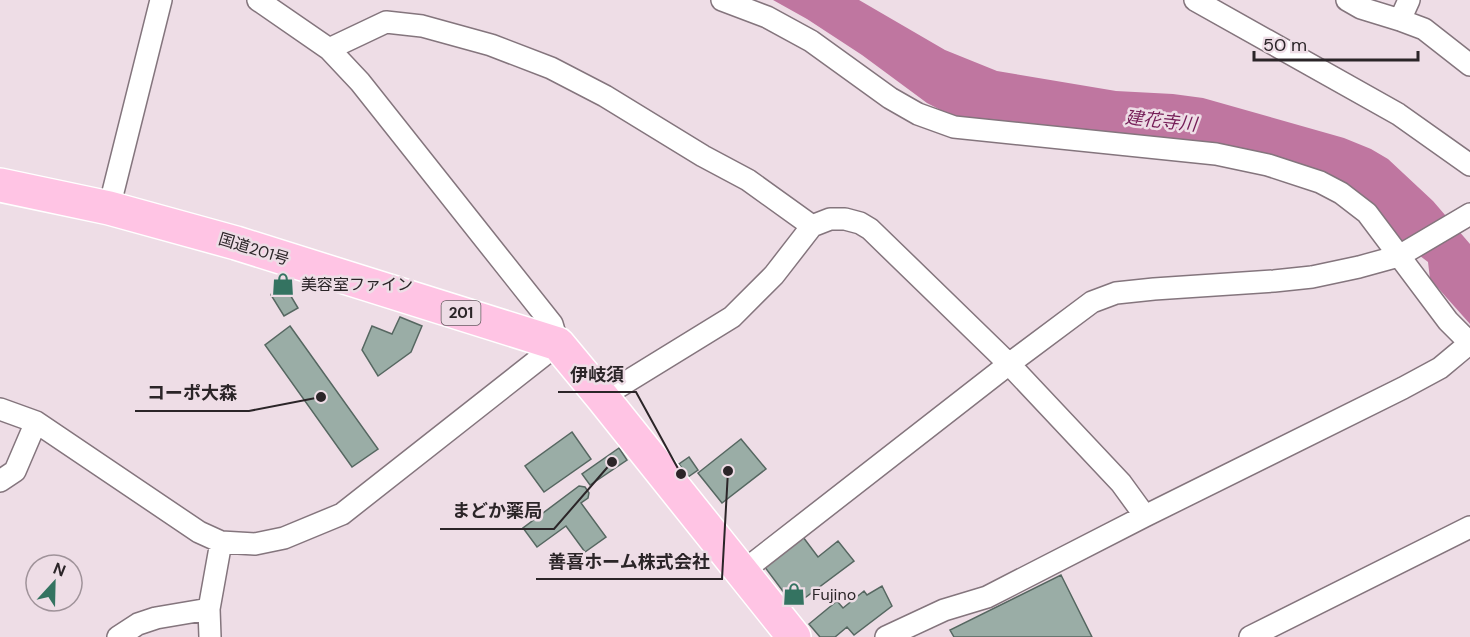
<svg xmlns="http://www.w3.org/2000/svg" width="1470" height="637" viewBox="0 0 1470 637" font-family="'DM Sans','Noto Sans JP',sans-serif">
<rect width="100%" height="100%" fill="#eedde6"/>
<path fill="#bf76a0" d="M773,0H859L945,50L997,71L1116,91L1173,94L1203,98L1344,138L1371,149L1388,159L1433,201L1470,244V324L1430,279L1428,262L1395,237L1304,170L1179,139L1009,127L974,123L950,115L927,103L862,55L807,19Z"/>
<path fill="#9aada6" stroke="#566761" stroke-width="1.5" d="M279,276L293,282L289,293L298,308L284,316L271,295Z
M400,317L422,326L411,352L378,376L362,350L372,326L392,334Z
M290,326L378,449L352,467L265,345Z
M572,432L591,459L544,492L525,466Z
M741,439L766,469L722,503L698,473Z
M619,448L627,460L590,485L582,474Z
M689,457L698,470L688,477L679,464Z
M579,486L585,487L589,493L588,498L581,503L606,537L585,552L566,526L537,547L523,528Z
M803,537L818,557L838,541L854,561L794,606L764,566Z
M1061,575L1092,637H954L950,630Z
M882,586L892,606L854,635L847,627L835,637H820L809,624L837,601L843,608L864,591L867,595Z"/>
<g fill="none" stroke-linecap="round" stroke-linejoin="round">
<g stroke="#84757d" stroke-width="24">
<path id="minor" d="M722,0L767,17L811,41L890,98L918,114L954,127L1216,154L1268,165L1320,182L1341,193L1367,213L1448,321L1470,343
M1195,0L1398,114L1470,165
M1347,0L1361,8L1400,20
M1409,0L1400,20L1424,29L1470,65
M329,49L386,22L422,26L491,45L551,68L605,96L703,156L748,180L812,226
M109,208L161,0
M602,397L732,317L774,275L812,226L830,219H845L860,223L870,229L1009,364L1121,483L1145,516
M0,409L36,422L199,532L221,542L255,544L284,538L342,514L558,344L552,324L360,82L329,49L258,0
M0,481L15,471L36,422
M742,572L1009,364L1092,302L1116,293L1154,289L1274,281L1312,277L1359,267L1399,256L1470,214
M118,637L138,624L156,618L209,609
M210,637L209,609L221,542
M886,637L944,610L987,597L1145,516L1403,388L1440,368L1470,343
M1250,637L1470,527"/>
</g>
<g stroke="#fff" stroke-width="36">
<path id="trunk" d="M0,185L109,208L236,243L558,344L602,397L794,637"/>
</g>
<use href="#minor" stroke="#fff" stroke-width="21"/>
<use href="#trunk" stroke="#ffc4e4" stroke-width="33"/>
</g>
<defs>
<g id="shop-bare" transform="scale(1.8)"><path d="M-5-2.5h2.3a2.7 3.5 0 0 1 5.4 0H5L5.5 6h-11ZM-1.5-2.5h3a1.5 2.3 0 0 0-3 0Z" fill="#347361" stroke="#eedde6" stroke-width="2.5" paint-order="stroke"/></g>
</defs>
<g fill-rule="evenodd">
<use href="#shop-bare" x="283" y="284"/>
<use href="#shop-bare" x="794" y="594"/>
</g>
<g text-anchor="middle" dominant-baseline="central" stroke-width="5" stroke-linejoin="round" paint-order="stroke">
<rect fill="#eedde6" stroke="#665c61" stroke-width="1.5" x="441.5" y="301" width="39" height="24" rx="4.5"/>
<g font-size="15" font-weight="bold" fill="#2b2528">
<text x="461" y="313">201</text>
</g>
<g font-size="16" fill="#2b2528" stroke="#eedde6">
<text transform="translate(254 249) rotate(17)">国道201号</text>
</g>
<g font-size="16" fill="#2b2528" stroke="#eedde6" text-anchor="start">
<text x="301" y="284">美容室ファイン</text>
<text x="812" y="594">Fujino</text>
</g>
<g font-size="18" font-style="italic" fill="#741c56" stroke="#eedde6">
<text transform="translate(1161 121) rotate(6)">建花寺川</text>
</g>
</g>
<path fill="none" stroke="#2b2528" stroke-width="2" d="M681 474L636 392H558M321 397L249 411H135M612 462L554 529H440M728 471L722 579H536"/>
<g fill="#2b2528" stroke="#eedde6" stroke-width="2">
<circle cx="681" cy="474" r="6"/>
<circle cx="321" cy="397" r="6"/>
<circle cx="612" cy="462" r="6"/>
<circle cx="728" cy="471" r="6"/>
</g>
<g font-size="18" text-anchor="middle" font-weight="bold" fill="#2b2528" stroke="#eedde6" stroke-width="5" stroke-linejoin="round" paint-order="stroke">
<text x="597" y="381">伊岐須</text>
<text x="192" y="399">コーポ大森</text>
<text x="497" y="517">まどか薬局</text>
<text x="629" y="568">善喜ホーム株式会社</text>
</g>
<g transform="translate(54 583) rotate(22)"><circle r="28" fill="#eedde6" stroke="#a0939a" stroke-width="1.5"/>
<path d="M0-4.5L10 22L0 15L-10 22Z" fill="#347361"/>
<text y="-9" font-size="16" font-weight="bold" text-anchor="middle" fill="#2b2528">N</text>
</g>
<path d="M1254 51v9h164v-9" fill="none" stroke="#2b2528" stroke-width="3"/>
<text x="1263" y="51" font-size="18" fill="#2b2528" stroke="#eedde6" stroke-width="4.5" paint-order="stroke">50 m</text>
</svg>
